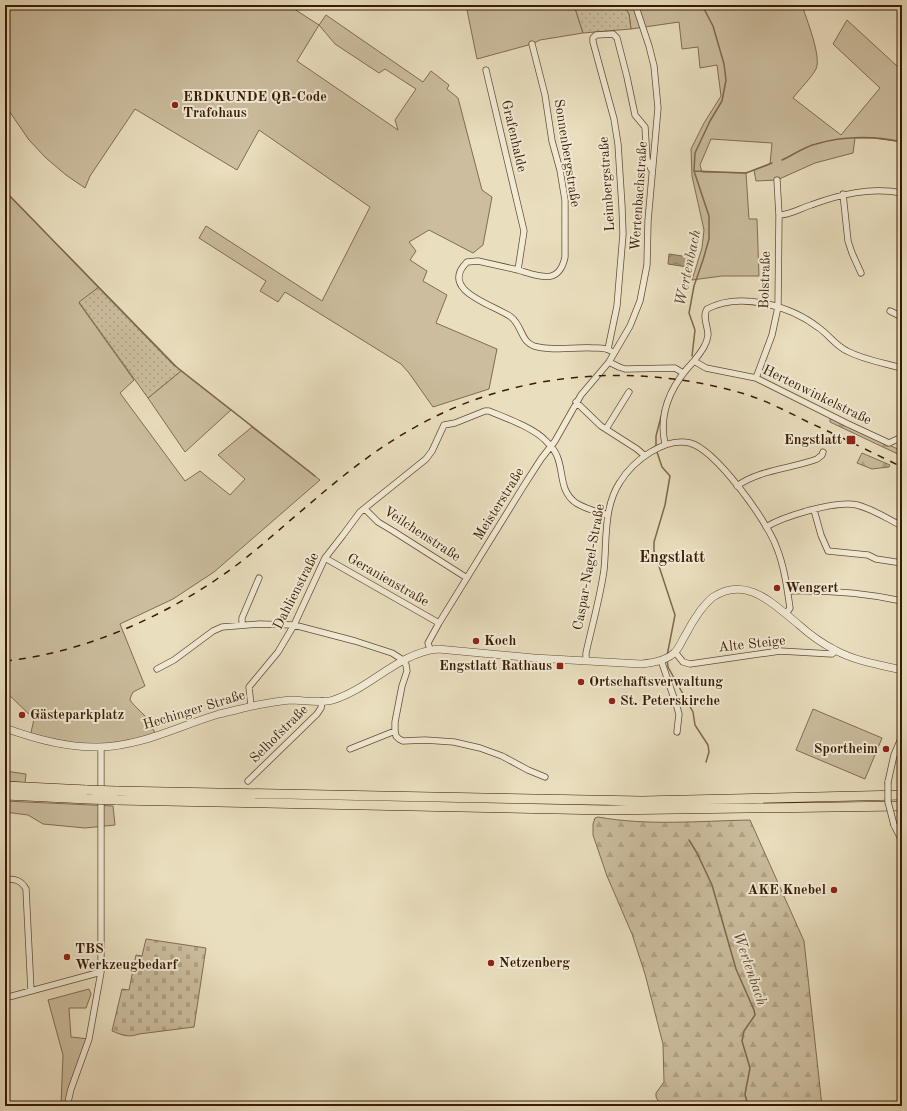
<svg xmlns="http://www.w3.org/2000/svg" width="907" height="1111" viewBox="0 0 907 1111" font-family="'Old Standard TT',serif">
<defs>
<pattern id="forest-firs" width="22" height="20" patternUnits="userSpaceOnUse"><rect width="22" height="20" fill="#cbbd9e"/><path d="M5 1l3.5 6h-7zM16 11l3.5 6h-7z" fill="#afa286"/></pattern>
<pattern id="cemetery-stones" width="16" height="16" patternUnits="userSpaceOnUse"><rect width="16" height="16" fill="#cbbd9e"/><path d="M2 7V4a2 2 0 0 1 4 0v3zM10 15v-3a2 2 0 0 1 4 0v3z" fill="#afa286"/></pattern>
<pattern id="park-dots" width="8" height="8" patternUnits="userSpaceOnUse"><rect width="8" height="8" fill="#cbbd9e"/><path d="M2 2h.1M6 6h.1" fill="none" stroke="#afa286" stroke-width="1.8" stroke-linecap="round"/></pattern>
<pattern id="water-waves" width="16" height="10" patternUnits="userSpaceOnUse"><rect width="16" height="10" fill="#ad9c7e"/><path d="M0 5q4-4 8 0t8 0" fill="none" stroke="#8e7e65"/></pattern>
</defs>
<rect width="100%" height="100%" fill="#e9debe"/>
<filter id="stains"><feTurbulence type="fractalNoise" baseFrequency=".005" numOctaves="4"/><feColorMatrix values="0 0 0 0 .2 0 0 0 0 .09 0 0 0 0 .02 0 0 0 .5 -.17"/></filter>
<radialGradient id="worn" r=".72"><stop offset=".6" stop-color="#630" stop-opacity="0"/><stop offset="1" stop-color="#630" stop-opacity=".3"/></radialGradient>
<path fill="#cbbd9e" stroke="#826c50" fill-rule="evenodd" d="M5,5H288L319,25L326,15L423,82L431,71L449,85L447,89L458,98L482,190L492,197L483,245L473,253L429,230L409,242L416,251L410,260L427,271L423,281L447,295L436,323L497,349L489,389L433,407L409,373L401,364L285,292L278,302L260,291L266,281L199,238L206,226L322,301L370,207L259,130L237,170L135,109L90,176L85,188L66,175L46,158L29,140L5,105ZM319,25L335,44L379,73L385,69L416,89L395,120L398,130L297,61Z
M466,5H574L583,33L540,40L532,44L477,59Z
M623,5H802C806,18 822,57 816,69C812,77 799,90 793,98L841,135L880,88L833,44L847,20L897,66L902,61V142L873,138H855L853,153L815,163L777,180L756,181L754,170L770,164L772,143L711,139L700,165L702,172L746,173L749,219H757L759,276H722L692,280L702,248L704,230L692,176L691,149L704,123L721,96L717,65L700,68L698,47L682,49L679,22L631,29L629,14Z
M5,191L99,287L79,303L134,380L120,393L185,481L200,471L230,495L245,479L218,455L252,427L320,480L214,572L173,599L120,624L145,686L133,692L131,696L130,700L134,705L146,717L157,736L101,747L30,737L34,719L5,691Z
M181,371L231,410L185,452L148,398Z
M813,709L882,738L865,779L796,750Z
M5,771L26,774L25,783L5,781Z
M5,801L113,806L115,825L85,828L43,824L28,815L5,812Z
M89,989L91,994L86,1008H69L71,1037L89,1039L67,1106H61L63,1055L48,1000Z"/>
<path fill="url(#forest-firs)" stroke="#826c50" d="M830,418L902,451V456L830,422Z
M862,453L890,465L889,467L872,469L857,463Z
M598,817C648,826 699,821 750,820L804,941L822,1106H661L656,1097V1093L664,1082L663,1044L645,974L632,934L607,876L593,835V824L595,818Z"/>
<path fill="url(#cemetery-stones)" stroke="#826c50" d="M146,939L206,948L194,1027L139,1034C128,1038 122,1035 112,1031L122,989L129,990L136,955L142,956Z"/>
<path fill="url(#park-dots)" stroke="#826c50" d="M574,5H623L629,14L631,29L583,33Z
M99,287L181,371L148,398L79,302Z"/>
<path fill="url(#water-waves)" stroke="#7e684d" d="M669,254L689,257L687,267L668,264Z"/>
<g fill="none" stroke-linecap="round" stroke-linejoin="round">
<path stroke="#7e684d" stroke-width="1.5" d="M782,160C793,155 804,147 816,144C844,136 874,136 902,142
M694,171L746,173L772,163
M5,191L174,365L315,476
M692,356L695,330L689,313L694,286L703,260L709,239V216L694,171L695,153L710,121L722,101L726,80L724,64L713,26L702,5
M656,446V436L663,409
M657,452L662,467L670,476L665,505L654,542V551L675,615L667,656
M667,659L668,667L693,712L695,725L708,745L709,752L706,762
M689,840L697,853L712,885L736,969L754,1010L755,1015L744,1031L742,1041L750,1068L745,1094L748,1106"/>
<g stroke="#644c32" stroke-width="7">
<path id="minor" d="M486,70L524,231L518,270L478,261L467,262C438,291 495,305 511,317C523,326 520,344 538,347C556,351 575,347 593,348C599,348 605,347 611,351
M843,194L848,241L852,253L861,273
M779,215C790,215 801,208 811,205C841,194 871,187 902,193
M518,270C539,276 559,286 565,257V200L560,170L552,141L545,95L532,44
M890,311L902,317
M608,349L617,306L623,234L622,207L618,144L614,119L593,42V38L596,35L613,34L617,38L627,77L635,115L645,127L647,159L651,169
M694,361C700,353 707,345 708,335C708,326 702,317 707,309C740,291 791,306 819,328C829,335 836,346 847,351C864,360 884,363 902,368
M609,362L619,367L625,369L675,368L683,373
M756,378L772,335L778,307L779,215L777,180
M576,402L601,426L637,449L645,456
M606,429L629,392
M665,444C658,412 672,384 694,361L706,368L756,378L848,424L889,443L902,437
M737,486C758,470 794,468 817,459L822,455L823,452
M365,509L378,522L393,531L467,578
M814,510L821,535L828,551L868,555L876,559L902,563
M766,527C784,516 837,500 857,505C873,509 888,519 902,526
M325,558L439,623
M788,591C826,590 865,593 902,601
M242,625V618L259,578
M430,649L428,643L439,623L523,487L541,459L555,441L581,395L609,362L630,326L640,301L647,265L648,221L658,108L654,66L649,46L637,10L636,5
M675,652L683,662L690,664L780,651L832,654L836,651
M586,660V653C592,626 600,598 604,570C607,541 603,508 620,482C633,461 664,437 690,443C716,450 767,521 776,546C784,565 787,587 790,608L786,614
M661,660L677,707L679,714L677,732
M157,669L174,660L213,631L222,627L259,624L294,625L355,641L392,653L403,660L406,665L407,671L402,686L395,722V731L396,736L399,739L403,741L425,740L454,742L480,748L502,756L528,770L545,777
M251,706L249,687L278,652L294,625L325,558L343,535L360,512L426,459L432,451L444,425L455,423L485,411H489C506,418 534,428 546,441C550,445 555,450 557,456C564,472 559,491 576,503C586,509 597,512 608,515
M350,749L395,731
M248,781L317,714L321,708L322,701
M888,782L894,755L902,736
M894,825L902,841
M5,879C15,879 21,880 26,889L31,991
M5,998L101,972
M67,1106L71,1089L89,1039L101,972V747"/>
</g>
<g stroke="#644c32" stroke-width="8">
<path id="tertiary" d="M5,728C35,739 67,748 99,747C142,746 179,726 219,714C231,711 245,708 257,705C268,703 279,701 290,700C304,700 320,704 333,700C371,688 398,653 438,649L534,658L641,664C652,663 667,661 675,652C680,647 682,640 686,634C690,626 695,618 700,611C704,606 708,601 713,597C747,575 773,604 798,624C809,634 821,643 835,650C855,661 880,665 902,670"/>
</g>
<g stroke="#381b03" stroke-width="10">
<path id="trunk" d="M5,786L87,790
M116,791L642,801L902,795
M5,795L87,799
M116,800L606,810L902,806"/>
</g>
<use href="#minor" stroke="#f1ead5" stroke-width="5.5"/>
<use href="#tertiary" stroke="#f1ead5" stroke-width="7"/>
<use href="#trunk" stroke="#e9debe" stroke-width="9"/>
<path stroke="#381b03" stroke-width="1.5" stroke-dasharray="7 7" stroke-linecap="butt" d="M5,661C80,653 155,621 217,579C249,558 277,531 306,507C342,476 378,447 419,425C518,370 641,362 748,395C769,402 788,412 808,422C839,436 871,452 902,467"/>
<g stroke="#644c32" stroke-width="7" stroke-linecap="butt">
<path id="minor-bridge" d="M888,782V802L894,825"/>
</g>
<g stroke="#381b03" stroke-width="10" stroke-linecap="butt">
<path id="trunk-bridge" d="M87,790L116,791
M87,799L116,800"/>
</g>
<use href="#minor-bridge" stroke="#f1ead5" stroke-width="5.5"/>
<use href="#trunk-bridge" stroke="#e9debe" stroke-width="9"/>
</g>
<g fill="#8f2418" stroke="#f1ead5" stroke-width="1.5">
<circle cx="175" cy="105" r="4"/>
<rect x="846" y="435" width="10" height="10" rx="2"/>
<circle cx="777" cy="588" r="4"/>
<circle cx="476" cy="641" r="4"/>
<rect x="556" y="662" width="8" height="8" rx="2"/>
<circle cx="581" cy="682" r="4"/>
<circle cx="612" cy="701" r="4"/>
<circle cx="22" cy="715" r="4"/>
<circle cx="886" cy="749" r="4"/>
<circle cx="834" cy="890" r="4"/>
<circle cx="67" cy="957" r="4"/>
<circle cx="491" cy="963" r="4"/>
</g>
<g text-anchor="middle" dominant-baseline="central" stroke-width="4" stroke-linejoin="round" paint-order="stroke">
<g font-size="14" font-weight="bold" fill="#381b03" stroke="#f1ead5" text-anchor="start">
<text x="183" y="97">ERDKUNDE QR-Code<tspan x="183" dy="16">Trafohaus</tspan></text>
<text x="842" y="440" text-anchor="end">Engstlatt</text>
<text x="785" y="588">Wengert</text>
<text x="484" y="641">Koch</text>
<text x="552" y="666" text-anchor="end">Engstlatt Rathaus</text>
<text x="589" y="682">Ortschaftsverwaltung</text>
<text x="620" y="701">St. Peterskirche</text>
<text x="30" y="715">Gästeparkplatz</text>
<text x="878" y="749" text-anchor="end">Sportheim</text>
<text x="826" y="890" text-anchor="end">AKE Knebel</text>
<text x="75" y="949">TBS<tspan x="75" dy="16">Werkzeugbedarf</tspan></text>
<text x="499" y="963">Netzenberg</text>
</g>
<g font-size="14" fill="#381b03" stroke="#f1ead5">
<text transform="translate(514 136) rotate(77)">Grafenhalde</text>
<text transform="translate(567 153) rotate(81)">Sonnenbergstraße</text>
<text transform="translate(607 184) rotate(-94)">Leimbergstraße</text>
<text transform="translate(639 196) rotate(-86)">Wertenbachstraße</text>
<text transform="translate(765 280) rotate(-88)">Bolstraße</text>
<text transform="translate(817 395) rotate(26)">Hertenwinkelstraße</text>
<text transform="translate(499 504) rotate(-58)">Meisterstraße</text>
<text transform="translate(422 534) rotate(33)">Veilchenstraße</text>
<text transform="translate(589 567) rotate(-80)">Caspar-Nagel-Straße</text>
<text transform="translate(388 580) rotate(30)">Geranienstraße</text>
<text transform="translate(296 591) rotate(-63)">Dahlienstraße</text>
<text transform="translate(752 644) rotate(-6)">Alte Steige</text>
<text transform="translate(194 710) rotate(-17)">Hechinger Straße</text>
<text transform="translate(279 734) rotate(-45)">Selhofstraße</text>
</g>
<g font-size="15" font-style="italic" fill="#61482e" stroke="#f1ead5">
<text transform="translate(689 268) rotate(-78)">Wertenbach</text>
<text transform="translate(749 969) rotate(71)">Wertenbach</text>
</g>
<g font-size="16" font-weight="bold" fill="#381b03" stroke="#f1ead5">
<text x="672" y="558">Engstlatt</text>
</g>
</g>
<rect width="907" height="1111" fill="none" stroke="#e9debe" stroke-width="20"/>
<rect x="6" y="6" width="895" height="1099" fill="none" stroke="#381b03" stroke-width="2"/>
<rect x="10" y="10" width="887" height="1091" fill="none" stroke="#381b03"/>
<rect width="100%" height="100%" filter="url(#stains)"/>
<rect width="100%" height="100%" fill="url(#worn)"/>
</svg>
